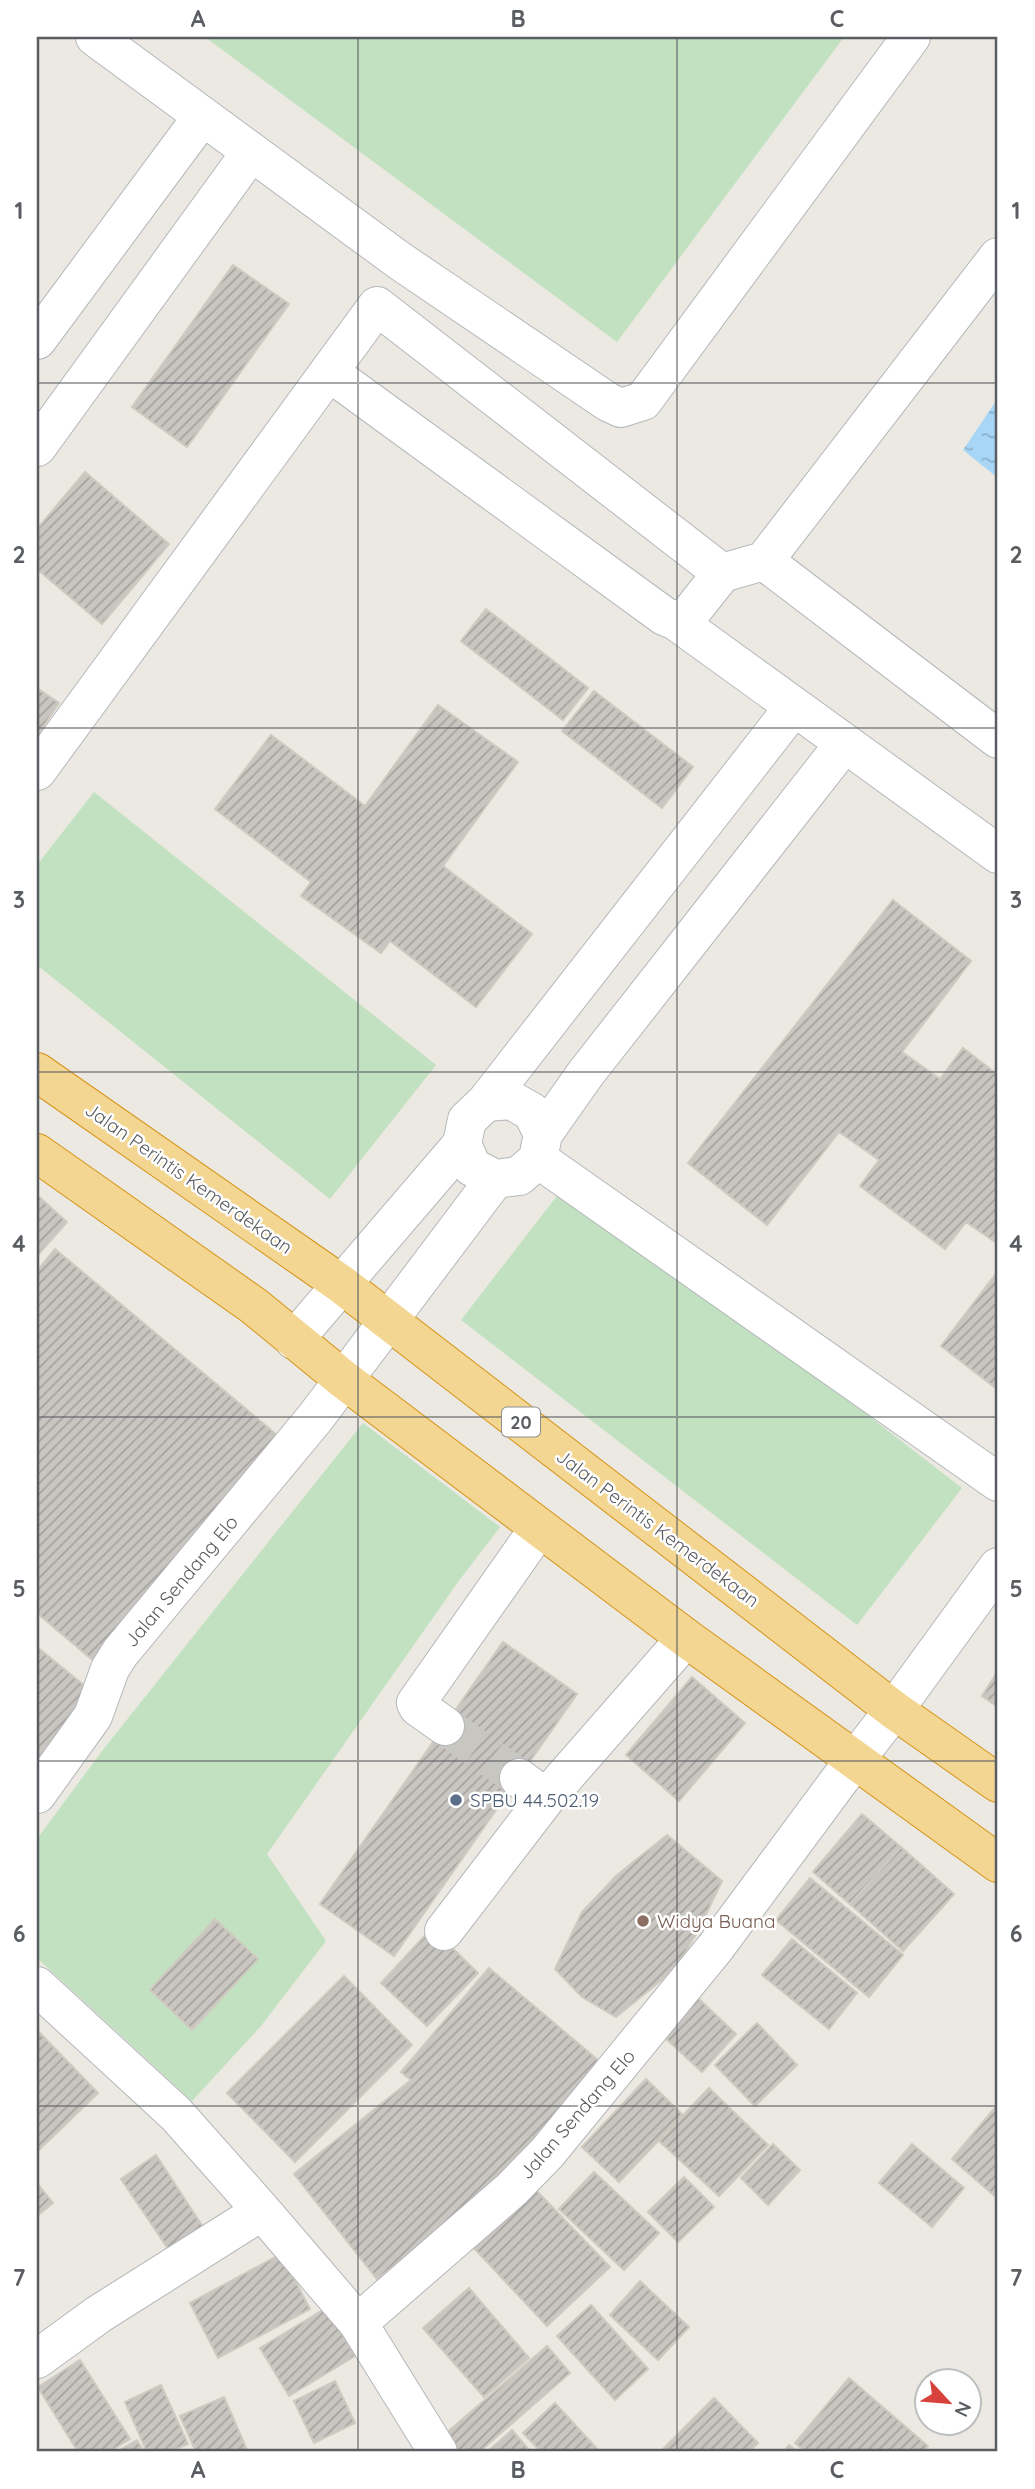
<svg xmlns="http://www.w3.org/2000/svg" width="1035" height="2489" viewBox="0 0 1035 2489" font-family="Quicksand,sans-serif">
<defs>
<pattern id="water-ripples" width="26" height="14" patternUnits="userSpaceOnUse" patternTransform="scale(1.75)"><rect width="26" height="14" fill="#a7d6f6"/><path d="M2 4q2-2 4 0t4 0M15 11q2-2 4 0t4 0" fill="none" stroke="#8bb1cb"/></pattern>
<pattern id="building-hatch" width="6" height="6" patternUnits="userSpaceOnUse" patternTransform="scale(1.75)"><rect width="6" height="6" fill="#c9c5c0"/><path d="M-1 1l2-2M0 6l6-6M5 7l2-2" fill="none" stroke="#a6a39f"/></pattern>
</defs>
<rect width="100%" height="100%" fill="#ebe9e1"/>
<path fill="#c1e1c0" d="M205,37H844L617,342Z
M94,792L436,1065L330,1199L37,965V865Z
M567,1183L962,1488L857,1625L461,1320Z
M363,1423L500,1527L458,1582L267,1854L326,1941L261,2026L192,2101L37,1958V1839L102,1751Z"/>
<path fill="url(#water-ripples)" d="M998,398V478L963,450Z"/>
<path fill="url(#building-hatch)" stroke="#cfcac0" stroke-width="2" d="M233,265L289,304L187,447L132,407Z
M85,472L169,544L102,624L37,569V529Z
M486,609L588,688L563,720L461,641Z
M37,688L59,703L37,736Z
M594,691L693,767L662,808L562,731Z
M438,705L518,762L443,866L532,934L476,1007L390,941L381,953L301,896L311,882L215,809L271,735L365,806Z
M893,900L971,961L902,1052L940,1079L963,1048L998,1075V1244L966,1222L945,1249L860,1186L879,1160L839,1132L767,1225L688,1163Z
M37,1195L67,1222L37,1256Z
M55,1249L289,1445L102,1668L37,1613V1271Z
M998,1271V1390L941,1346Z
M503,1642L577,1694L394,1956L320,1904Z
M37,1647L91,1691L37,1760Z
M998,1671V1707L982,1696Z
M692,1677L745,1723L679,1801L626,1755Z
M862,1814L901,1847L850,1904L813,1872Z
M667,1835L722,1881L698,1931L675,1969L616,2017L582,1997L555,1969L582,1912L616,1876Z
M901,1847L954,1894L903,1951L850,1904Z
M810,1878L903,1955L869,1997L776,1920Z
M215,1919L258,1959L192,2030L150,1990Z
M432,1928L478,1973L427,2026L381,1983Z
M792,1939L857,1993L829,2029L762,1975Z
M489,1968L611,2071L516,2169L377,2279L294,2174L411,2080L401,2072Z
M344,1976L412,2045L295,2162L227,2093Z
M698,1998L736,2034L702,2072L663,2036Z
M757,2023L797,2065L755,2106L715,2065Z
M37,2030L98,2093L37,2152Z
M646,2079L683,2115L619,2182L582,2147Z
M709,2088L768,2145L719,2196L659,2141Z
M998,2104V2199L952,2159Z
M773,2144L800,2170L768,2205L741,2178Z
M912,2144L964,2188L932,2227L879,2183Z
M156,2155L205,2230L171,2253L121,2179Z
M594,2172L659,2233L624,2270L559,2209Z
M684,2177L714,2207L678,2242L648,2212Z
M37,2183L53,2203L37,2216Z
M532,2186L610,2267L547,2326L471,2245Z
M281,2254L310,2309L218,2358L190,2303Z
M640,2281L689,2327L658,2360L610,2315Z
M469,2288L529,2358L484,2397L423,2328Z
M591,2305L648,2369L615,2400L557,2336Z
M326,2308L355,2356L289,2396L260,2348Z
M547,2346L570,2373L479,2452H459L444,2435Z
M80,2360L130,2439L109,2452H78L38,2387Z
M849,2378L928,2446L923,2452H806L795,2443Z
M335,2381L355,2423L314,2443L294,2401Z
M161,2385L188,2444L169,2452H147L125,2402Z
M224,2397L248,2452H196L180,2416Z
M714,2398L758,2443L749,2452H660Z
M555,2403L600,2452H541L523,2433Z
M512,2430L531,2452H487Z
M137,2440L144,2452H116Z
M789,2445L798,2452H783Z"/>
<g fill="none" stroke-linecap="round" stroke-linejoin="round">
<path stroke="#c7c6c1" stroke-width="38" stroke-dasharray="38 19" stroke-linecap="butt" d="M445,1726L519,1778"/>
<g stroke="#b4b7bb" stroke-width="40">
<path id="minor" d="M95,37L400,261L608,402L621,408L643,401L911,37
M998,257L764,561L998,739
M37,340L202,117
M329,372L664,616L676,621L688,616L722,573
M37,447L251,152
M676,621L998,854
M37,771L377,306L722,573L764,561
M486,1102L793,708
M543,1134L532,1112L511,1100L486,1102L467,1120L462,1144L472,1167L495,1179L519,1176L538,1159L543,1134L586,1073L844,744
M538,1159L998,1482
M294,1340L462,1144
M445,1726L418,1707L416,1703L539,1528
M519,1778L546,1798
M37,1794L93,1716L110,1669L120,1653L315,1418L495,1179
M444,1931L546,1798L686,1638
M37,1986L176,2114L262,2211
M358,2323L438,2452
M37,2359L99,2314L262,2211L358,2323L512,2189L547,2153L715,1948L841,1778L894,1710L998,1567"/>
</g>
<g stroke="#d69317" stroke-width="40">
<path id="highway" d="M37,1072L341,1284L894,1710L998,1783
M37,1153L254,1306L343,1379L686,1638L998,1863"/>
</g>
<use href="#minor" stroke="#fff" stroke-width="38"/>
<use href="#highway" stroke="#f2d692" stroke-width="38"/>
</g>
<path fill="none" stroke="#5a5d61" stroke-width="2" stroke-opacity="0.55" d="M358,37V2452M677,37V2452M37,383H998M37,728H998M37,1072H998M37,1417H998M37,1761H998M37,2106H998"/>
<circle fill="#5c6f8a" stroke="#fff" stroke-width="2.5" cx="456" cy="1800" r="7"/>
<circle fill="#8d6e63" stroke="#fff" stroke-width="2.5" cx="643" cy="1921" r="7"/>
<g text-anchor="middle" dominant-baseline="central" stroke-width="5" stroke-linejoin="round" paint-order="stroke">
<rect fill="#fff" stroke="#8c8e90" stroke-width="2" x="502" y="1407.5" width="38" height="29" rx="5"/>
<g font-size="18" font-weight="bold" fill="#5a5d61">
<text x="521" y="1422">20</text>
</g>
<g font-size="19" fill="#5a5d61" stroke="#fff">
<text transform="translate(189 1178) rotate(35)">Jalan Perintis Kemerdekaan</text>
<text transform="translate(658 1528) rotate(37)">Jalan Perintis Kemerdekaan</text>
<text transform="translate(181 1581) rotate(-50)">Jalan Sendang Elo</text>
<text transform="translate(577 2114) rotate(-49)">Jalan Sendang Elo</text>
</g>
<g font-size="19" fill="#4e5e75" stroke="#fff" text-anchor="start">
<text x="470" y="1800">SPBU 44.502.19</text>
</g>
<g font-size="19" fill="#785e54" stroke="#fff" text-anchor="start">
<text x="657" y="1921">Widya Buana</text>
</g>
</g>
<rect width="1035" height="2489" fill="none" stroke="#ffffff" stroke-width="77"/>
<g transform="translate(948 2402) rotate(116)"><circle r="33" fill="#ffffff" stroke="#bdbec0" stroke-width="2"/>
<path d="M0-5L12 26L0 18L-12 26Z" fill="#d7423c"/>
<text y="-10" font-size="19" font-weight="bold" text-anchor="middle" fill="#5a5d61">N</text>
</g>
<rect x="38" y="38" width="958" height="2412" fill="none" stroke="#5a5d61" stroke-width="2.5"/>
<g font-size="23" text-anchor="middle" font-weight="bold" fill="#5a5d61">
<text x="198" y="27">A</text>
<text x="518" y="27">B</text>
<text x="837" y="27">C</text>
<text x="19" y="219">1</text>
<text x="1016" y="219">1</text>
<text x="19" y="563">2</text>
<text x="1016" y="563">2</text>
<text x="19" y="908">3</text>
<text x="1016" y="908">3</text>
<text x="19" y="1252">4</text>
<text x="1016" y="1252">4</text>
<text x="19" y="1597">5</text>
<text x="1016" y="1597">5</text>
<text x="19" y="1942">6</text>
<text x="1016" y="1942">6</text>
<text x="19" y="2286">7</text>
<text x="1016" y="2286">7</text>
<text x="198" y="2478">A</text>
<text x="518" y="2478">B</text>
<text x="837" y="2478">C</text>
</g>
</svg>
